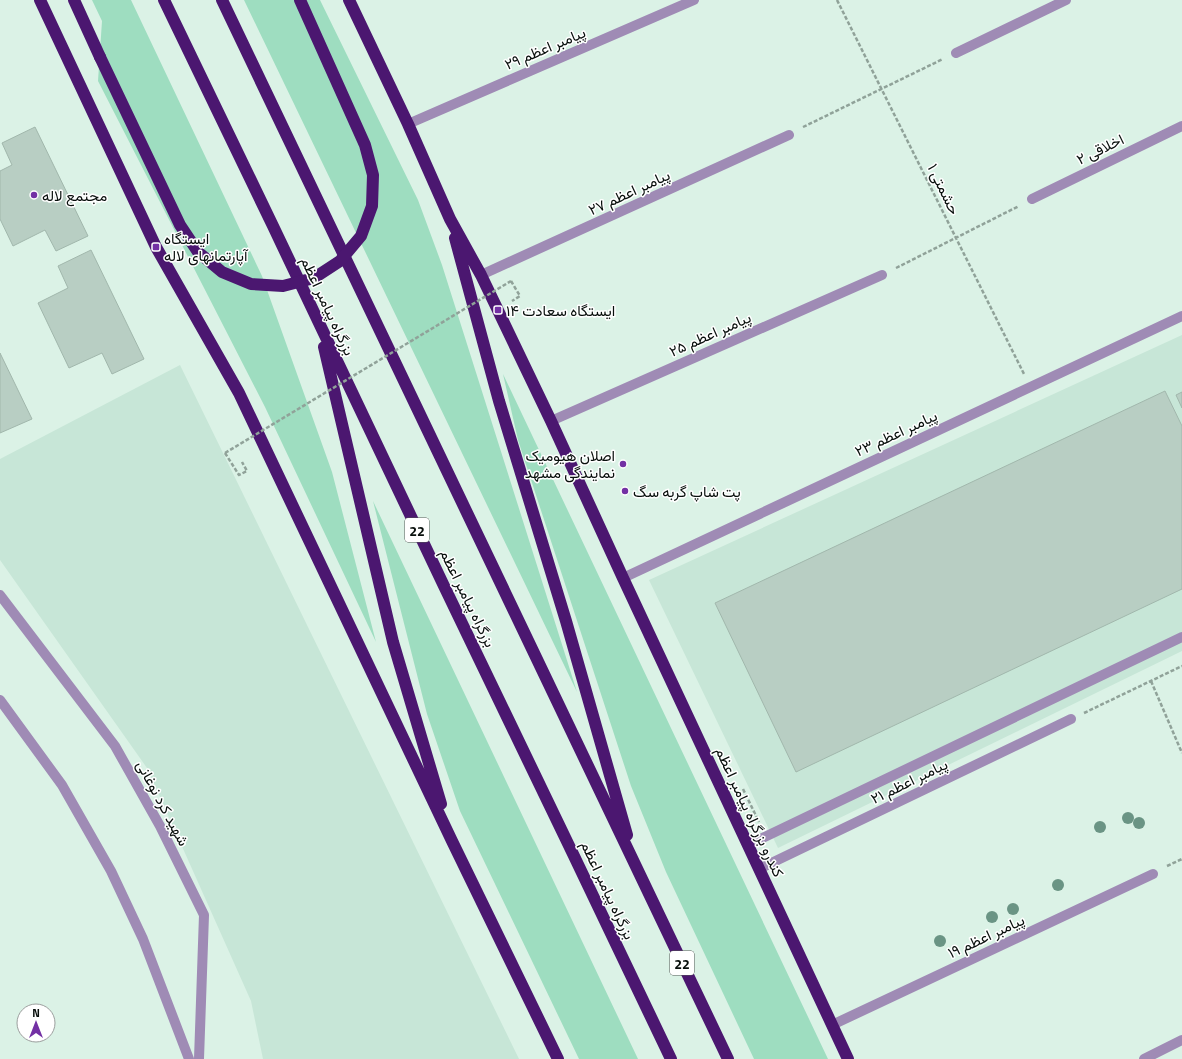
<svg xmlns="http://www.w3.org/2000/svg" width="1182" height="1059" viewBox="0 0 1182 1059" font-family="'Titillium Web',Vazirmatn,sans-serif">
<rect width="100%" height="100%" fill="#dbf2e6"/>
<path fill="#c7e6d7" d="M1182,335V651L778,848L649,580Z
M180,365L519,1059H263L251,1001L147,768L0,560V459Z"/>
<path fill="#9eddc0" d="M92,0H131L262,276L332,472L376,642L265,407L98,81L102,21Z
M244,0H320L418,200L442,265L577,692Z
M503,374L828,1059H754L666,872L631,786L518,440Z
M373,501L638,1059H579L460,811L427,714Z"/>
<path fill="#b8cec3" stroke="#a1b7ac" d="M35,127L88,236L56,251L45,230L13,246L0,219V171L12,165L2,143Z
M91,250L144,359L112,374L102,353L69,368L38,303L68,288L58,266Z
M0,353L32,419L0,433Z
M1165,391L1182,426V589L796,772L715,603Z
M1182,392V408L1176,395Z"/>
<g fill="none" stroke-linecap="round" stroke-linejoin="round">
<path stroke="#90a299" stroke-width="2.5" stroke-dasharray="4 2" stroke-linecap="butt" d="M837,0L1024,374
M803,127L943,59
M896,268L1019,206
M511,281L520,296L512,301
M225,453L239,475L247,471L242,462
M1151,681L1182,753
M1084,713L1182,666
M743,789L759,822
M1167,866L1182,859"/>
<path stroke="#9f8bb5" stroke-width="10" d="M956,53L1066,0
M408,124L694,0
M1032,199L1182,126
M481,275L789,135
M551,421L882,275
M623,578L1182,316
M0,595L115,746L160,826L204,915L199,1059
M0,700L62,785L111,871L143,939L189,1059
M748,845L1182,637
M759,869L1071,719
M832,1025L1153,874
M1144,1059L1182,1040"/>
<path stroke="#4b1770" stroke-width="12" d="M40,0L156,247L239,393L452,841L558,1059
M74,0L100,57
M164,0L273,226L444,586L574,856L671,1059
M222,0L728,1059
M349,0L408,124L450,219L481,275L551,421L623,578L848,1059
M455,238L499,401L566,621L627,835
M324,347L393,642L441,804"/>
<path stroke="#90a299" stroke-width="2.5" stroke-dasharray="4 2" stroke-linecap="butt" d="M225,453L511,281"/>
<path stroke="#4b1770" stroke-width="12" d="M100,57L180,225L198,252L222,272L251,284L283,286L314,278L340,261L361,236L372,206L373,175L365,145L300,0"/>
</g>
<g fill="#6a9484">
<circle cx="1128" cy="818" r="6"/>
<circle cx="1139" cy="823" r="6"/>
<circle cx="1100" cy="827" r="6"/>
<circle cx="1058" cy="885" r="6"/>
<circle cx="1013" cy="909" r="6"/>
<circle cx="992" cy="917" r="6"/>
<circle cx="940" cy="941" r="6"/>
</g>
<g fill="#7330a4" stroke="#fff" stroke-width="1.5">
<circle cx="34" cy="195" r="4"/>
<rect x="152" y="243" width="8" height="8" rx="2"/>
<rect x="494" y="306" width="8" height="8" rx="2"/>
<circle cx="623" cy="464" r="4"/>
<circle cx="625" cy="491" r="4"/>
</g>
<g text-anchor="middle" dominant-baseline="central" stroke-width="3" stroke-linejoin="round" paint-order="stroke">
<g fill="#fff" stroke="#525755" stroke-width="1">
<rect x="405" y="518" width="24" height="24" rx="3"/>
<rect x="670" y="951" width="24" height="24" rx="3"/>
</g>
<g font-size="14" font-weight="bold" fill="#080f0c">
<text x="417" y="530">22</text>
<text x="682" y="963">22</text>
</g>
<g font-size="15" fill="#080f0c" stroke="#fff">
<text transform="translate(545 48) rotate(-23)">پیامبر اعظم ۲۹</text>
<text transform="translate(1100 149) rotate(-26)">اخلاقی ۲</text>
<text transform="translate(944 189) rotate(64)">حشمتی ۱</text>
<text transform="translate(629 192) rotate(-25)">پیامبر اعظم ۲۷</text>
<text transform="translate(328 306) rotate(65)">بزرگراه پیامبر اعظم</text>
<text transform="translate(710 334) rotate(-24)">پیامبر اعظم ۲۵</text>
<text transform="translate(896 433) rotate(-25)">پیامبر اعظم ۲۳</text>
<text transform="translate(468 598) rotate(64)">بزرگراه پیامبر اعظم</text>
<text transform="translate(909 781) rotate(-26)">پیامبر اعظم ۲۱</text>
<text transform="translate(163 803) rotate(62)">شهید کرد نوغانی</text>
<text transform="translate(750 812) rotate(65)">کندرو بزرگراه پیامبر اعظم</text>
<text transform="translate(608 890) rotate(65)">بزرگراه پیامبر اعظم</text>
<text transform="translate(986 936) rotate(-25)">پیامبر اعظم ۱۹</text>
</g>
<g font-size="15" fill="#080f0c" stroke="#fff" text-anchor="start">
<text x="42" y="195">مجتمع لاله</text>
<text x="164" y="238">ایستگاه<tspan x="164" dy="17">آپارتمانهای لاله</tspan></text>
<text x="506" y="310">ایستگاه سعادت ۱۴</text>
<text x="615" y="455" text-anchor="end">اصلان هیومیک<tspan x="615" dy="17">نمایندگی مشهد</tspan></text>
<text x="633" y="491">پت شاپ گربه سگ</text>
</g>
</g>
<g transform="translate(36 1023)"><circle r="19" fill="#ffffff" stroke="#9c9f9e"/>
<path d="M0-3L7 15L0 10L-7 15Z" fill="#7330a4"/>
<text y="-6" font-size="11" font-weight="bold" text-anchor="middle" fill="#080f0c">N</text>
</g>
</svg>
